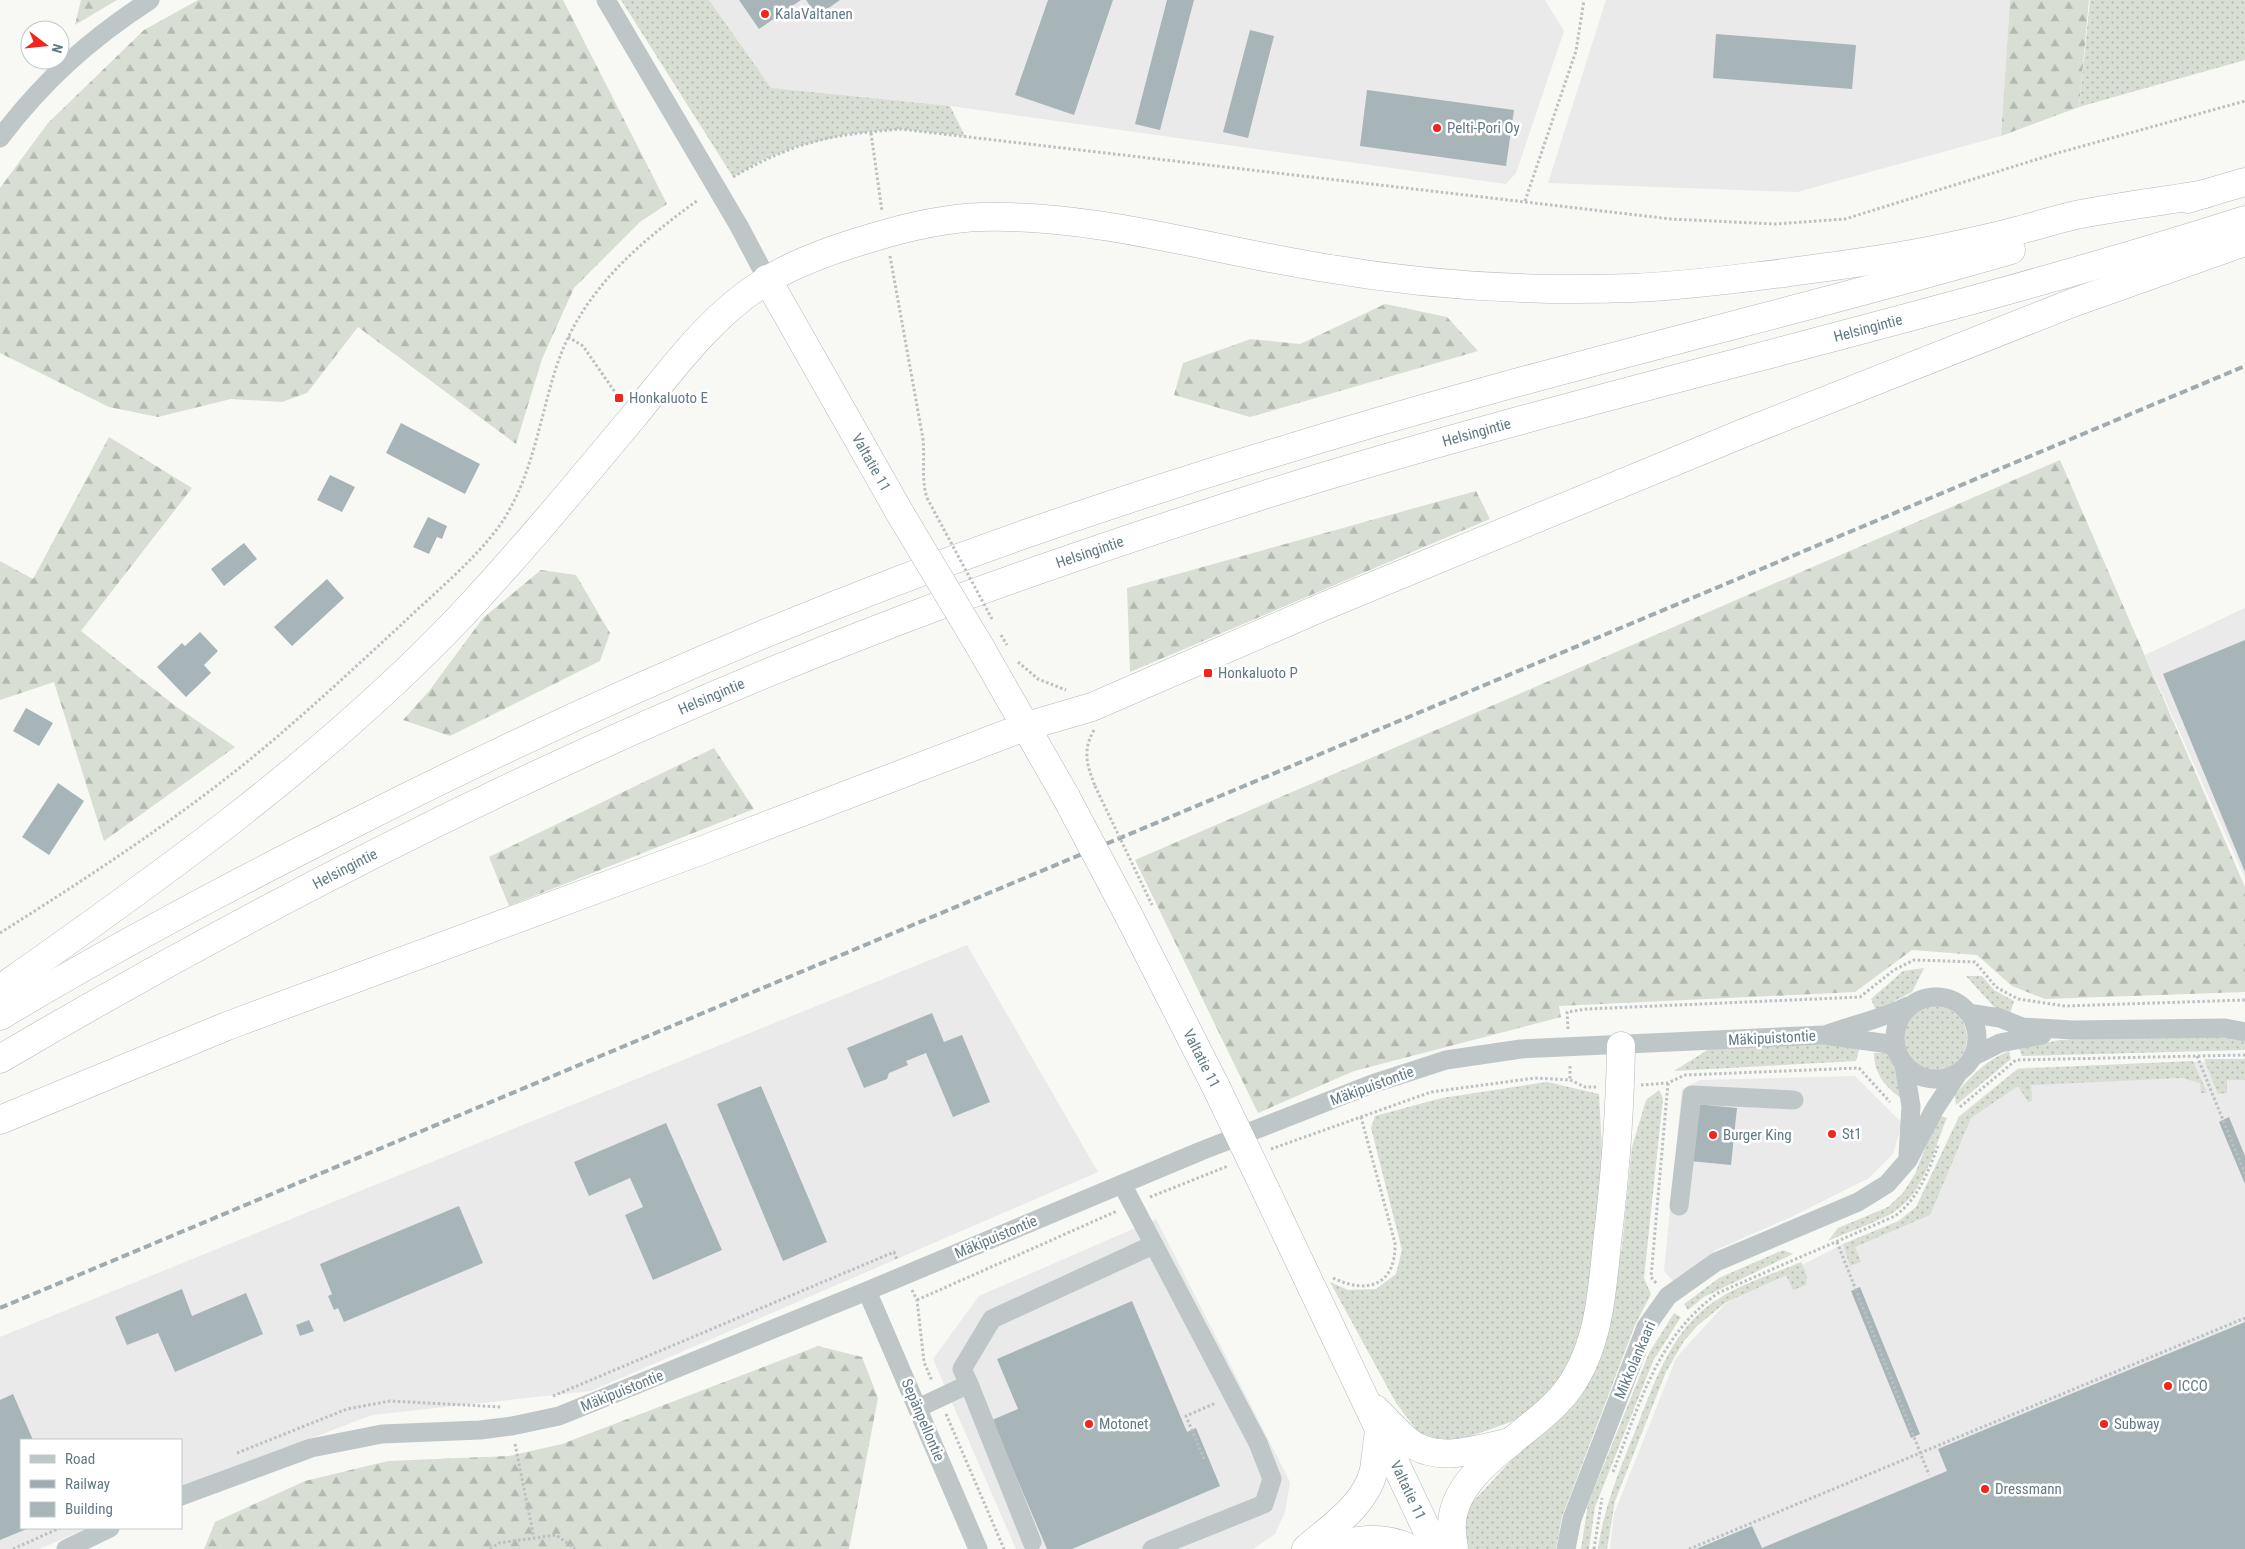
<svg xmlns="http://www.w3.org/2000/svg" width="2245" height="1549" viewBox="0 0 2245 1549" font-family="'Roboto Condensed',sans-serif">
<defs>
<pattern id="grass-dots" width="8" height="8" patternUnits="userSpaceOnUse" patternTransform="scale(1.25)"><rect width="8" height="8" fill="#d9ded4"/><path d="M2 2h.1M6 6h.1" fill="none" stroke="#b3b9b1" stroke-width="1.8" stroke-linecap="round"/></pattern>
<pattern id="forest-firs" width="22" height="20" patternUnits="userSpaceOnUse" patternTransform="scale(1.25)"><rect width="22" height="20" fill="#d9ded4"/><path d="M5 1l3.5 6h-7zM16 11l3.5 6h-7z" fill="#b3b9b1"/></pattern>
</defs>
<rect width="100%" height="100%" fill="#f8f8f5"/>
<path fill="#e9eae9" d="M709,0H1545L1564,31L1516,173L1506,184L950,106L771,89Z
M1606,0H2010L2001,136L1797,192L1548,183Z
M2245,608V878L2145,655Z
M967,945L1098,1172L591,1391L372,1415L181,1488V1440H21V1528H88L39,1549H0V1337Z
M2245,1060V1549H1610L1614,1514L1676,1358L1725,1304L1843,1244L1898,1221L1916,1207L1959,1116L2018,1068Z
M1855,1076L1902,1123L1893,1154L1869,1178L1791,1217L1716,1250L1674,1282L1664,1271L1682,1089L1700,1080Z
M1156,1219L1290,1482L1285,1512L1275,1534L1253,1549H1016L933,1359L979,1296Z"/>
<path fill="url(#grass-dots)" d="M621,0H709L771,88L950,106L965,136L900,129L848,134L795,147L762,160L733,177Z
M2090,0H2245V60L2079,107Z
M1924,968L1912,992L1876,1011L1871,999L1903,971Z
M1966,976H1982L1994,990L2014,1001L2009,1017L1995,1008Z
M1903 1038a32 32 0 1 1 64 0a32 32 0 1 1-64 0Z
M2190,1034L2245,1038V1050L2022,1056L2019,1048L2060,1040Z
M1837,1044L1860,1047L1856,1061L1674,1071L1709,1049Z
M2009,1051L2011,1059L1956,1105L1955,1095C1972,1075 1985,1061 2009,1051Z
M1874,1053H1889L1892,1063L1899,1071L1904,1100C1887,1089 1874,1075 1874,1053Z
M2204,1059H2245V1080H2227V1093L2218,1094Z
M2193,1061L2207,1093H2201L2200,1083L2182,1078L2031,1085L2032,1101L2028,1102L2018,1086L1971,1118L1930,1215L1855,1247L1861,1262L1850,1266L1843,1244L1899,1221L1916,1207L1959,1117L2018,1069Z
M1547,1082L1599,1094L1604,1187L1589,1314L1575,1360L1546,1397L1516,1420L1460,1440L1436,1442L1419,1433L1396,1403L1330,1282L1348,1290L1376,1289L1396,1274L1402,1250L1371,1128L1375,1116L1442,1098Z
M1659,1090L1663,1098L1644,1278L1651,1294L1635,1325L1562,1517L1556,1549H1469L1464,1535L1468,1507L1528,1442L1567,1410L1596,1371L1622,1247L1632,1147L1646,1100Z
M1938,1115L1947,1118C1933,1151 1923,1197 1889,1215C1869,1225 1848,1232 1828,1241L1838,1228L1888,1207L1903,1193L1915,1174Z
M1783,1250L1793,1254L1704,1297L1688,1310L1684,1304L1719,1278Z
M1801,1262L1807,1276L1806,1285L1793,1290L1786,1275L1725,1303L1697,1326L1684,1341L1666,1372L1615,1501L1607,1549H1598C1604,1506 1620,1469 1636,1429C1654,1384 1669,1336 1708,1306C1735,1285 1771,1275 1801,1262Z
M1674,1313L1681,1317L1653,1361L1595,1507L1589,1549H1581L1588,1504L1649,1353Z"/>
<path fill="url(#forest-firs)" d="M81,0H117L75,25Z
M198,0H563L667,204L640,222L574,288L542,359L516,444L358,327L307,393L282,402L231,399L158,417L109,407L0,353V188L48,123L144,30Z
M2010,0H2089L2079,107L2001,136Z
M1385,304L1447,317L1478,351L1250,417L1174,395L1183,363L1251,339L1300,344Z
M109,437L192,488L81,631L174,705L235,747L104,841L54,682L0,700V561L33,579Z
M2060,460L2245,887V992L2045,999L2012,986L1977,955L1912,950L1855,992L1559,1006L1561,1017L1354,1071L1258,1113L1135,860Z
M1476,491L1490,519L1130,672L1127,588Z
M541,570L576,575L610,633L600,661L450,736L403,720L429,691L483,618Z
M714,748L754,809L509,906L489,857Z
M818,1346L862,1357L878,1398L849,1549H204L215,1522L305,1481L388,1461L509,1456L562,1444Z"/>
<path fill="#a7b5b8" d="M739,0H801L759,29Z
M806,0H840L817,16Z
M1048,0H1113L1074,115L1015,95Z
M1167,0H1194L1160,130L1135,124Z
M1250,30L1274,36L1248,138L1223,132Z
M1716,34L1856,45L1852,89L1713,78Z
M1367,90L1514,110L1506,166L1360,146Z
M401,423L480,464L465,494L386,453Z
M330,475L355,487L342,512L317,500Z
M428,517L447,526L442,539L437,537L429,554L413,547Z
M244,543L257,559L224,586L211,569Z
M327,579L344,598L292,646L274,627Z
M200,632L218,651L204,665L211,673L186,697L157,667L182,643L185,646Z
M2245,640V872L2163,674Z
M26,708L53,723L39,746L13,731Z
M58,783L84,801L49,855L22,837Z
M932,1013L944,1042L962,1035L990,1102L953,1117L926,1053L906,1061L908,1065L889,1073L887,1079L864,1088L847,1048Z
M761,1086L827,1242L783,1261L717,1104Z
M1695,1104L1737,1108L1731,1165L1690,1161Z
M2229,1117L2245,1156V1184L2219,1122Z
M666,1123L722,1250L653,1280L625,1215L643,1207L630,1178L589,1196L574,1162Z
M459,1206L483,1263L344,1322L338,1308L334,1310L328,1296L332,1294L320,1264Z
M1860,1287L1920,1434L1911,1438L1851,1291Z
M182,1289L192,1316L246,1293L263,1334L175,1372L158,1333L127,1345L115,1317Z
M1132,1301L1187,1432L1196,1428L1220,1486L1072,1549H1047L992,1420L1018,1409L997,1359Z
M309,1320L314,1331L300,1336L296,1325Z
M2245,1322V1549H1696L1752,1526L1762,1548L1947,1471L1938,1449Z
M13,1394L33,1440H21V1528H29L0,1540V1400Z"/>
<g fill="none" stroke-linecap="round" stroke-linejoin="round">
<g stroke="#b2b9bb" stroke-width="29">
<g id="highway">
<path d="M2187,199L2245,182"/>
<path id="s1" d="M767,279L901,515"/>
<path d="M979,645L1066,797"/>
<path id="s2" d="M1129,916L1216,1087"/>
<path d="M0,989C161,876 324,760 461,616C521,552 577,484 634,416C673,368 712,314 766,281C796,262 837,248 871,238C907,227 944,218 982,217C1094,214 1208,249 1319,267C1422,285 1528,292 1633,288C1684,286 1733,279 1784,273C1834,266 1884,260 1933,250C1962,244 1991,238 2020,230C2040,225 2060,218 2081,214C2122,206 2164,201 2205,194"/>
<path d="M0,1016C115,947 234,884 353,824C572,713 798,613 1031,532C1184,479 1341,431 1497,388C1668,341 1841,299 2011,250"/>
<path id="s3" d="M0,1059C287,890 590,738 901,620C1022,574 1144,533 1267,494C1590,393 1922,323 2245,220"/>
<path d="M0,1120L227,1026L708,848L1027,726L1092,707L1327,605L1746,432L2072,303L2245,242"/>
<path id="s4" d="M1267,1193L1436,1549"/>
<path d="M1375,1409C1388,1421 1401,1438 1415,1446C1444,1462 1481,1448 1511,1442"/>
<path d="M1306,1549C1331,1527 1366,1505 1374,1470C1376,1457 1377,1444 1379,1431"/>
<path d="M1322,1549C1353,1540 1382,1534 1411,1549"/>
<path d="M1454,1549C1453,1540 1451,1531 1452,1523C1455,1466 1539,1431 1569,1388C1599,1346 1602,1292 1607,1243C1615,1177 1620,1112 1621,1046"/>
</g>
</g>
<path stroke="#bbc0c2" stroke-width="3" stroke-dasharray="2.5 2.5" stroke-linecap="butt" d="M871,133L882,211
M733,177C769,156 805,141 846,135C864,132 882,131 900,129L1671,219L1775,224L1845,219L2054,154L2245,101
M1525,201L1576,51L1584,0
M890,256L923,439C925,459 921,479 927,498
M568,337L583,346L619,398
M1018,662L1038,679L1066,690
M1094,730C1082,751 1087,765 1095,786
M0,933C87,878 173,822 253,757C304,715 352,670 401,625C433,594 474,561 500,525C532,479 539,421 556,368C580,293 636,245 698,200
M1568,1029L1567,1012L1587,1009L1860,997L1894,970L1914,960L1975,962L1996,987L2018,999L2065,1006L2245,1000
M2197,1056L2245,1174
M1570,1066V1080
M1641,1085L1668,1083L1685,1075L1859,1068L1890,1102
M1960,1107L2016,1060L2245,1055
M1271,1149L1431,1092L1535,1078L1570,1080L1585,1087H1597
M1150,1197L1228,1166
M1837,1242L1929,1475
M1333,1278C1368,1295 1396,1285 1395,1243L1361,1117
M1656,1283L1651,1277L1668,1083
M912,1290L917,1300L924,1362L932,1381
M917,1300L1117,1211
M553,1396L894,1252L897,1260
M946,1414L1004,1549
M515,1444L534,1538
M237,1453L347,1409L390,1401L501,1407
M1204,1459L1186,1416L1216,1403
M1613,1472C1640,1404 1656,1338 1718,1293L1895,1216C1918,1199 1928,1172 1938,1146
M13,1549L60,1528
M490,1549L499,1543L556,1535L575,1549
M1594,1549L1602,1498
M1689,1549L2245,1318"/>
<path stroke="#bec6c8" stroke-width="19" d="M606,0L739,226L767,279
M0,138C43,81 90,39 150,0
M1895 1038a41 41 0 1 1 82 0a41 41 0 1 1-82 0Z
M1968,1013L2000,1018L2022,1027L2073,1030L2225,1028L2245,1032
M1828,1034C1855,1024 1882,1019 1908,1006
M1972,1057L2000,1043L2042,1035
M1904,1065L1911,1106L1908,1155
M1122,1184L1258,1443L1272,1479L1264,1504L1152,1549
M1679,1206L1692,1095L1794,1100
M867,1291L978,1549
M969,1384L1032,1542
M918,1408L969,1384L962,1369L992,1319L1153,1245
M181,1496L311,1448L382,1434L480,1430L512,1426L559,1416L867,1291L1201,1151L1372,1084L1446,1060L1521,1049L1824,1035L1889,1044L1895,1048
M66,1549L110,1528
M1566,1549L1572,1519L1646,1327L1668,1296L1716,1262L1858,1202L1887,1184L1908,1160L1934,1110L1959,1072"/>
<use href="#highway" stroke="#fff" stroke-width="28"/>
<path stroke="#a0abaf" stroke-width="4" stroke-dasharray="8 4" stroke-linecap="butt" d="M0,1308L2245,366"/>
<g stroke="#b2b9bb" stroke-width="29" stroke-linecap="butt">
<path id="highway-bridge" d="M901,515L979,645
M1066,797L1129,916
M1216,1087L1267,1193"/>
</g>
<path stroke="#bbc0c2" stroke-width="3" stroke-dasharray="2.5 2.5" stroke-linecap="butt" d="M927,498L992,619
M1001,635L1007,645
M1095,786L1152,905"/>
<use href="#highway-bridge" stroke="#fff" stroke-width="28"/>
</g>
<g fill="#f2241c" stroke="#fff" stroke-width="2">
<circle cx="765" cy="14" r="5"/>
<circle cx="1437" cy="128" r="5"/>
<rect x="614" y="393" width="10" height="10" rx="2.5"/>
<rect x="1203" y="668" width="10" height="10" rx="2.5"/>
<circle cx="1832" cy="1134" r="5"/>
<circle cx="1713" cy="1135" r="5"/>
<circle cx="2168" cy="1386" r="5"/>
<circle cx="1089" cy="1424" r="5"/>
<circle cx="2104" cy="1424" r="5"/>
<circle cx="1985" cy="1489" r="5"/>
</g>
<g text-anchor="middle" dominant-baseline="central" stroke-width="5" stroke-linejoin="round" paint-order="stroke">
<g font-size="15" fill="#617a83" stroke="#fff" text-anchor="start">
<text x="775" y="14">KalaValtanen</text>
<text x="1447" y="128">Pelti-Pori Oy</text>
<text x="629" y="398">Honkaluoto E</text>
<text x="1218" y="673">Honkaluoto P</text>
<text x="1842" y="1134">St1</text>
<text x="1723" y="1135">Burger King</text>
<text x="2178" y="1386">ICCO</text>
<text x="1099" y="1424">Motonet</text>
<text x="2114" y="1424">Subway</text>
<text x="1995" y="1489">Dressmann</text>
</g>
<g font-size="15" fill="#617a83" stroke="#fff">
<text stroke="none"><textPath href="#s3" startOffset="2014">Helsingintie</textPath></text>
<text stroke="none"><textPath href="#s3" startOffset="1609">Helsingintie</textPath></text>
<text stroke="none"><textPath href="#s1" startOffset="211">Valtatie 11</textPath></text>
<text stroke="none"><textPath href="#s3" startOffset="1204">Helsingintie</textPath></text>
<text stroke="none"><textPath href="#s3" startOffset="799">Helsingintie</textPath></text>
<text stroke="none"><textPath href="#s3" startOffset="394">Helsingintie</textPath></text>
<text transform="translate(1772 1038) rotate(-3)">Mäkipuistontie</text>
<text stroke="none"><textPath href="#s2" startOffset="160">Valtatie 11</textPath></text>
<text transform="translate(1372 1086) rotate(-20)">Mäkipuistontie</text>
<text transform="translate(996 1237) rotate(-23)">Mäkipuistontie</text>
<text transform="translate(1635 1360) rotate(-67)">Mikkolankaari</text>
<text transform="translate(622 1391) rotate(-22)">Mäkipuistontie</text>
<text transform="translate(923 1420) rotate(67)">Sepänpellontie</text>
<text stroke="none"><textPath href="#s4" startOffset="329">Valtatie 11</textPath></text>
</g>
</g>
<rect x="20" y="1439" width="162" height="90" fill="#ffffff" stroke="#c0cacd"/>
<rect x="30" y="1455" width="25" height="8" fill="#bec6c8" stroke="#c0cacd"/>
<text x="65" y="1464" font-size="15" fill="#617a83">Road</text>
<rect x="30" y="1480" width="25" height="8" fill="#a0abaf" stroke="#c0cacd"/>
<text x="65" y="1489" font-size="15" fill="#617a83">Railway</text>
<rect x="30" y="1502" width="25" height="15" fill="#a7b5b8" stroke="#c0cacd"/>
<text x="65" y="1514" font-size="15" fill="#617a83">Building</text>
<g transform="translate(45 45) rotate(106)"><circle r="24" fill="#ffffff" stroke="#c0cacd"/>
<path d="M0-4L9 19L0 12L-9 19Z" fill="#f2241c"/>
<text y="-8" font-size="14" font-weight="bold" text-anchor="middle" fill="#617a83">N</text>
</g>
</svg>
